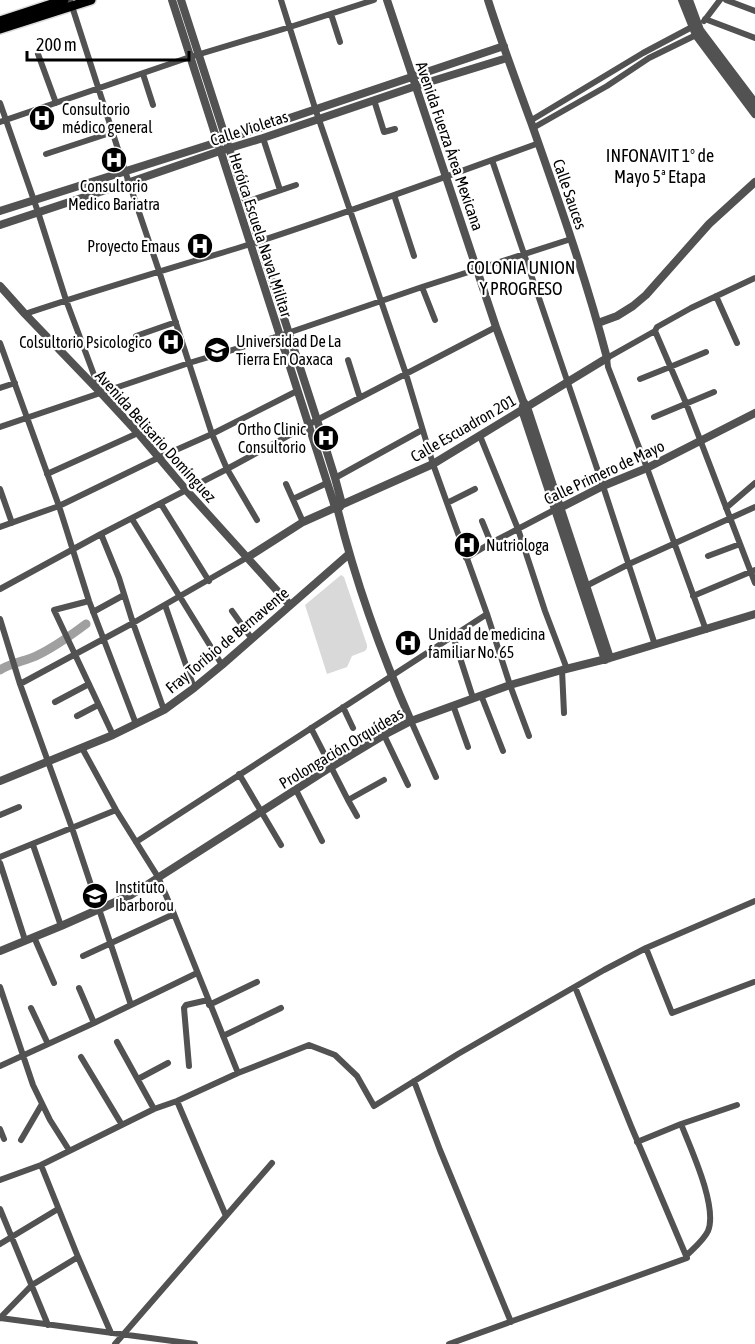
<svg xmlns="http://www.w3.org/2000/svg" width="755" height="1344" viewBox="0 0 755 1344" font-family="'Asap Condensed',sans-serif">
<rect width="100%" height="100%" fill="#fff"/>
<path fill="#d9d9d9" d="M341,575L344,577L367,645V648L365,651L352,656L347,667L327,674L305,605Z"/>
<g fill="none" stroke-linecap="round" stroke-linejoin="round">
<path stroke="#a0a0a0" stroke-width="9" d="M0,670C11,663 25,661 36,656C55,647 70,636 86,624"/>
<g stroke="#dbdbdb" stroke-width="12">
<path id="primary" d="M0,21L64,0
M0,29L91,0"/>
</g>
<path stroke="#525252" stroke-width="6" d="M70,0L125,171L159,271L212,434L227,469L257,520
M281,0L315,108L406,374L433,464L487,614L510,685L529,736
M726,0L755,11
M331,14L340,42
M705,19L755,38
M704,21L720,0
M38,54L56,103
M143,74L153,105
M374,100L384,132L395,129
M0,103L38,212L66,300L100,391
M530,121L643,53L692,27
M0,122L190,57L290,27L374,0
M533,128L607,86L649,58L696,35
M263,138L280,190
M46,154L113,132
M492,160L603,486L655,645
M394,195L414,256
M246,202L296,185
M422,287L435,320
M716,296L737,343
M25,314C99,289 175,267 251,244C347,213 443,178 539,143
M655,331L686,403L755,583
M136,336L176,322
M0,343L59,506L89,601L136,724
M348,360L360,398
M640,379L670,367L706,352
M0,388L15,383
M654,417L714,392
M0,427L189,363L279,336L422,287L571,239
M480,436L518,529L545,611L567,669
M47,474L138,433
M335,478L422,430
M286,484L303,522
M0,489L12,523
M293,499L327,483
M447,503L475,489
M161,504L209,581
M726,508L755,483
M132,519L222,665
M482,521L491,543
M0,527L59,506L160,457L212,434L297,391
M101,534L119,578L133,623L164,710
M708,556L740,544
M466,558L491,543L554,510
M584,587L629,564L755,507
M0,589L101,534L227,469L317,420L496,327
M693,596L755,570
M89,601L54,610L113,735
M165,605L194,688
M232,611L252,639
M93,612L124,595
M0,619L20,684L72,828L131,1005
M706,630L647,468L608,367L607,358L655,331L657,327L691,308L755,278
M453,636L473,698
M562,670L564,713
M20,684L133,623L248,557
M481,695L503,751
M55,702L89,684
M453,705L468,747
M343,707L353,728
M77,716L98,705
M411,721L436,777
M311,728L348,800L384,780
M384,735L408,785
M82,748L116,810L158,877L174,914L238,1073
M239,774L281,845
M296,790L322,841
M348,800L357,816
M0,815L19,807
M136,842L487,614
M33,845L61,926
M0,857L116,810
M0,863L25,940
M34,937L54,983
M646,948L672,1013L754,982
M83,956L174,914
M0,987L33,1085L50,1120L69,1150
M79,988L94,1023
M209,1005L257,982
M31,1008L48,1044
M223,1036L281,1008
M117,1042L154,1109
M81,1057L122,1125
M0,1066L94,1023L197,973
M189,1066L184,1008L186,1005L208,1000
M138,1079L168,1063
M414,1081L440,1150L511,1322
M177,1101L226,1216
M681,1124C691,1149 718,1207 708,1231C704,1240 693,1249 686,1256
M0,1129L4,1139
M21,1140L42,1104
M637,1142L681,1124L737,1105
M41,1165L78,1257L111,1333
M0,1180L41,1165L154,1109L177,1101L238,1073L309,1045L335,1055L357,1076L374,1106L458,1054L604,970L646,948L755,901
M0,1209L48,1325
M0,1244L58,1209
M0,1318L195,1344
M0,1318L32,1285L78,1257
M115,1344L272,1163
M449,1344L687,1258L631,1126L575,987"/>
<path stroke="#525252" stroke-width="8" d="M172,0L335,507L338,511C356,583 381,653 411,721
M181,0L317,420L335,478L342,504L340,507
M387,0L496,327L523,401L527,407L610,658
M682,0L696,35L755,114
M689,0L700,30L755,103
M0,211L218,142L504,46
M0,225L130,182L220,151L263,138L416,86L507,58
M0,286L25,314L101,393L138,433L187,491L290,605
M598,323L617,316L633,306L646,295L709,224L755,182
M523,406L522,410L605,660
M556,510L603,486L647,468L755,413
M248,557L303,522L433,464L607,358C586,278 558,199 531,122C516,81 501,41 488,0
M0,781L113,735L164,710L194,688L222,665L349,554
M0,951L61,926L131,895L331,767L384,735L411,721L510,685L562,670L610,658L755,614"/>
<use href="#primary" stroke="#000" stroke-width="9"/>
</g>
<defs>
<g id="hospital-disc" transform="scale(1.35)"><circle r="9.5" fill="#000" stroke="#fff"/><path d="M-5-5h3v3.5h4V-5h3V5h-3V1.5h-4V5h-3Z" fill="#fff"/></g>
<g id="university-disc" transform="scale(1.35)"><circle r="9.5" fill="#000" stroke="#fff"/><path d="M0-5L7-2L0 1L-7-2ZM-4 1L0 2.5L4 1V4Q0 6-4 4Z" fill="#fff"/></g>
</defs>
<g fill-rule="evenodd">
<use href="#hospital-disc" x="42" y="118"/>
<use href="#hospital-disc" x="114" y="160"/>
<use href="#hospital-disc" x="200" y="246"/>
<use href="#hospital-disc" x="171" y="342"/>
<use href="#university-disc" x="217" y="350"/>
<use href="#hospital-disc" x="326" y="438"/>
<use href="#hospital-disc" x="467" y="545"/>
<use href="#hospital-disc" x="408" y="643"/>
<use href="#university-disc" x="95" y="896"/>
</g>
<g text-anchor="middle" dominant-baseline="central" stroke-width="4.5" stroke-linejoin="round" paint-order="stroke">
<g font-size="16" fill="#000" stroke="#fff" text-anchor="start">
<text x="62" y="109">Consultorio<tspan x="62" dy="18">médico general</tspan></text>
<text x="114" y="186" text-anchor="middle">Consultorio<tspan x="114" dy="18">Medico Bariatra</tspan></text>
<text x="180" y="246" text-anchor="end">Proyecto Emaus</text>
<text x="236" y="341">Universidad De La<tspan x="236" dy="18">Tierra En Oaxaca</tspan></text>
<text x="152" y="342" text-anchor="end">Colsultorio Psicologico</text>
<text x="306" y="429" text-anchor="end">Ortho Clinic<tspan x="306" dy="18">Consultorio</tspan></text>
<text x="486" y="545">Nutriologa</text>
<text x="428" y="634">Unidad de medicina<tspan x="428" dy="18">familiar No. 65</tspan></text>
<text x="115" y="887">Instituto<tspan x="115" dy="18">Ibarborou</tspan></text>
</g>
<g font-size="16" fill="#000" stroke="#fff">
<text transform="translate(249 128) rotate(-18)">Calle Violetas</text>
<text transform="translate(450 146) rotate(71)">Avenida Fuerza Área Mexicana</text>
<text transform="translate(570 194) rotate(71)">Calle Sauces</text>
<text transform="translate(261 235) rotate(72)">Heróica Escuela Naval Militar</text>
<text transform="translate(463 428) rotate(-30)">Calle Escuadron 201</text>
<text transform="translate(156 436) rotate(48)">Avenida Belisario Domínguez</text>
<text transform="translate(604 472) rotate(-25)">Calle Primero de Mayo</text>
<text transform="translate(227 640) rotate(-40)">Fray Toribio de Bernavente</text>
<text transform="translate(341 748) rotate(-31)">Prolongación Orquídeas</text>
</g>
<g font-size="18" fill="#000" stroke="#fff">
<text x="660" y="155">INFONAVIT 1º de<tspan x="660" dy="21">Mayo 5ª Etapa</tspan></text>
<text x="521" y="267">COLONIA UNION<tspan x="521" dy="21">Y PROGRESO</tspan></text>
</g>
</g>
<path d="M27 51v9h162v-9" fill="none" stroke="#000000" stroke-width="3"/>
<text x="36" y="51" font-size="18" fill="#000000" stroke="#ffffff" stroke-width="4.5" paint-order="stroke">200 m</text>
</svg>
